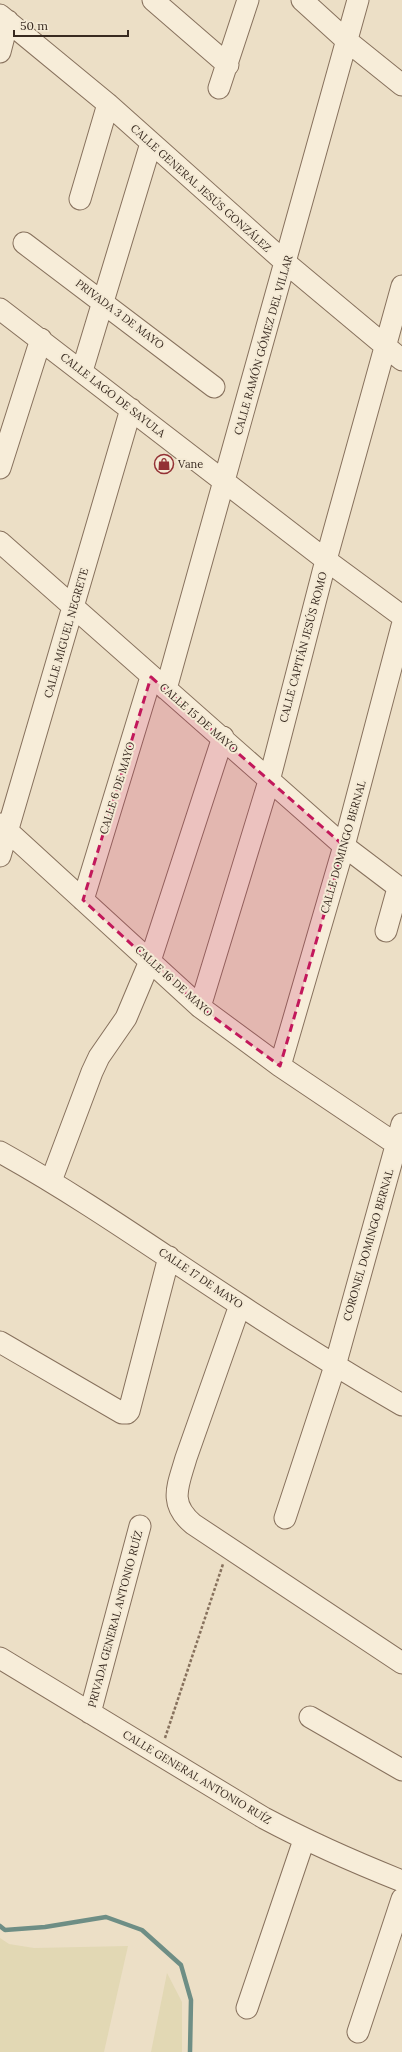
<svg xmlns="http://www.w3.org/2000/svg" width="402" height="2052" viewBox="0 0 402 2052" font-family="Lora,serif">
<rect width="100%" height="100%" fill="#ecdfc6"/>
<path fill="#e2d8b4" d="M0,1938L9,1944L34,1948L128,1946L104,2052H0Z
M167,1973L182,2002V2052H151Z"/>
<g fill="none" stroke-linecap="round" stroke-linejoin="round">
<path stroke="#6e8e85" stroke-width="4.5" d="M0,1926L5,1930L45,1927L106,1917L142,1930L181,1965L191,2000L190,2052"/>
<g stroke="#87715d" stroke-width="23">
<path id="minor" d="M153,0L228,65
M302,0L346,40L402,85
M0,15L108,104L286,263L402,360
M0,52L8,21
M219,88L248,0
M80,199L108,104
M24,243L214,387
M0,309L326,560L402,616
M82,371L151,143
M0,468L41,339
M0,542L344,846L402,890
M166,689L358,0
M0,824L200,1007L280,1066L402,1148
M0,856L131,409
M83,900L151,677
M386,931L398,888
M200,1007L269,781L326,560L402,286
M280,1066L344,846L402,626
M0,1152C83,1198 160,1253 240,1305C293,1340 347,1373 402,1405
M51,1181L92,1072L99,1057L126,1018L150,961L223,737
M240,1305L186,1458C178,1486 168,1503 193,1524L402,1663
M0,1342L122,1413H127L129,1411L169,1257
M285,1518L335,1366L402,1124
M0,1658L264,1818C309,1842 354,1862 402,1881
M90,1713L140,1526
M310,1717L402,1770
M247,2008L304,1840
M358,2032L402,1899"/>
</g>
<path stroke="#87715d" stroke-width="2.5" stroke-dasharray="3 2" stroke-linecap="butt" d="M165,1738L223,1564"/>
<use href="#minor" stroke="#f7edd9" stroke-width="21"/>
</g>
<path fill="#c2185b" fill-opacity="0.2" stroke="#c2185b" stroke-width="3" stroke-dasharray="8 5" stroke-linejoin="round" d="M151,677L344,846L280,1066L200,1007L83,900Z"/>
<defs>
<g id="shop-ring" transform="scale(1)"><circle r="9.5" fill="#f4ead5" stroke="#933034" stroke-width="1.5"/><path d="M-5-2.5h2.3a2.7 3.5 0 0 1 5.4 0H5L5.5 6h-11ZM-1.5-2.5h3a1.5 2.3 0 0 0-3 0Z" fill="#933034"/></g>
</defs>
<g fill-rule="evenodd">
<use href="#shop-ring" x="164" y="464"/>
</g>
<g text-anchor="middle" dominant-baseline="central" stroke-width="4" stroke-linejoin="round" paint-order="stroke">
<g font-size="11" fill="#382a20" stroke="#f4ead5">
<text transform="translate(201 188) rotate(42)">CALLE GENERAL JESÚS GONZÁLEZ</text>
<text transform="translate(120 314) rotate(37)">PRIVADA 3 DE MAYO</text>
<text transform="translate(263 345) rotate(-74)">CALLE RAMÓN GÓMEZ DEL VILLAR</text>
<text transform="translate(113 395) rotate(38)">CALLE LAGO DE SAYULA</text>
<text transform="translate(66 633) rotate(-74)">CALLE MIGUEL NEGRETE</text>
<text transform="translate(303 647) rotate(-75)">CALLE CAPITÁN JESÚS ROMO</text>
<text transform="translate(199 718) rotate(41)">CALLE 15 DE MAYO</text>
<text transform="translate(117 788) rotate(-73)">CALLE 6 DE MAYO</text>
<text transform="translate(343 847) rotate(-74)">CALLE DOMINGO BERNAL</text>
<text transform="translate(174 981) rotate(42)">CALLE 16 DE MAYO</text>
<text transform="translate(368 1245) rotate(-74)">CORONEL DOMINGO BERNAL</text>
<text transform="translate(201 1278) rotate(34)">CALLE 17 DE MAYO</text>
<text transform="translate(115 1619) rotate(-75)">PRIVADA GENERAL ANTONIO RUÍZ</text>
<text transform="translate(197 1777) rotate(31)">CALLE GENERAL ANTONIO RUÍZ</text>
</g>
<g font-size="11" fill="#382a20" stroke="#f4ead5" text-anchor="start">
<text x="178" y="464">Vane</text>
</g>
</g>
<path d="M14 30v6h114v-6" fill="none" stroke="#382a20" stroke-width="2"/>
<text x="20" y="30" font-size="12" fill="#382a20" stroke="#f4ead5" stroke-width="3" paint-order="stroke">50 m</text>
</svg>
